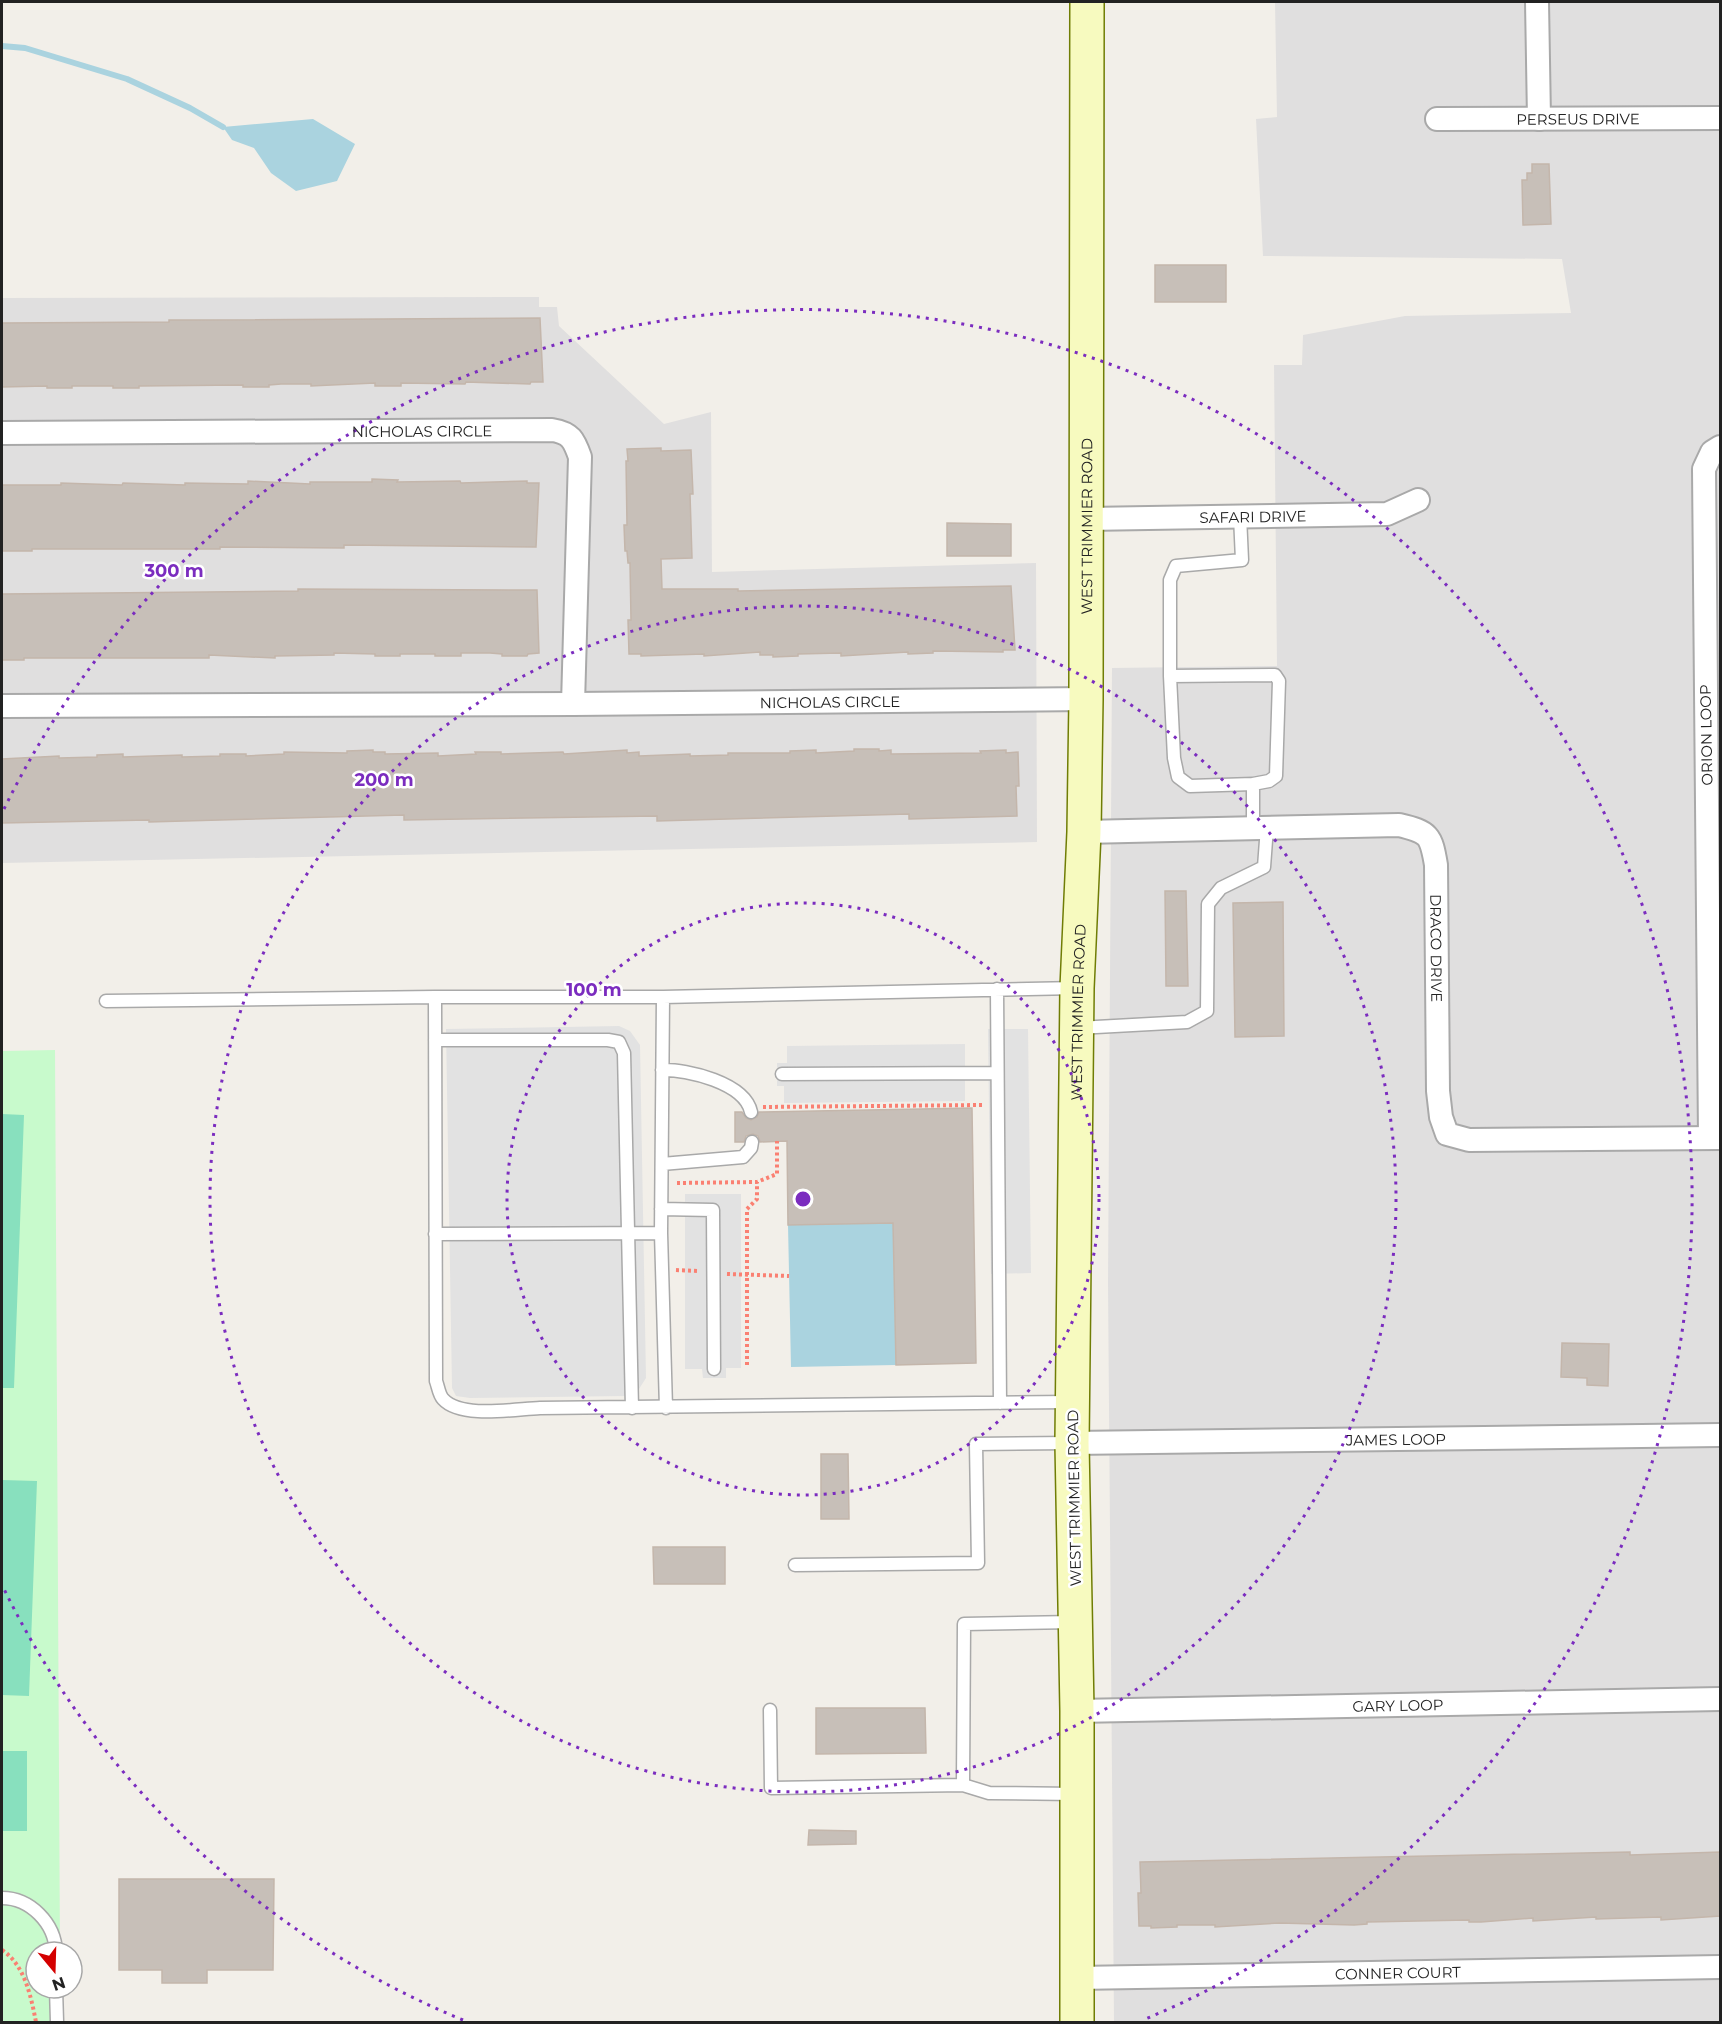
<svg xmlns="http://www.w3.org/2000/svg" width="1722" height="2024" viewBox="0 0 1722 2024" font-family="Montserrat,sans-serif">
<rect width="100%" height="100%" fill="#f2efe9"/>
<path fill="#e0dfdf" d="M1275,2H1720V2022H1114L1108,1283L1112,668L1277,666L1274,365H1302L1303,335L1405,316L1571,313L1562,259L1263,256L1256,119L1277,117Z
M539,297V307H557L559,326L664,424L711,412L712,572L1036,563L1037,842L2,863V298Z"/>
<path fill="#c8facc" d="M55,1050L60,1952H36V1988H61V2022H2V1051Z"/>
<path fill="#88e0be" d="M2,1114L24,1115L14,1388H2Z
M2,1480L37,1481L29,1696L2,1695Z
M2,1751H27V1831H2Z"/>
<path fill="#e2e2e2" d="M619,1026L630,1031L640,1045L646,1378L639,1389L625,1396L470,1398L456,1396L452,1388L446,1029Z
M988,1029H1028L1031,1273L991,1274Z
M965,1044V1101L784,1103V1086H777V1063H787V1046Z
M685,1194H741V1368H726V1378H703L702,1369H685Z"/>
<path fill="#aad3df" d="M313,119L355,144L337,181L296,191L271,173L254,148L232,140L223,127Z
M893,1223L896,1365L791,1367L788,1225Z"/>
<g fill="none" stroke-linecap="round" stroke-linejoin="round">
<path stroke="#aad3df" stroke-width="6" d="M2,46L25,48L127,79L190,108L223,127"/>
</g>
<path fill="#c7bfb8" stroke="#c4b6ab" stroke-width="1.5" d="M1532,164H1549L1551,224L1523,225L1522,180H1527V173H1532Z
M1155,265H1226V302H1155Z
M540,318L543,382H531L530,384L466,382L465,384L401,383V386H375V383L311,386V384H281L269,385V387H243V385L139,386V388H113V386H72V388H47V386L2,387V323L169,322V320H191Z
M661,448V451L691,450L693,494H690L692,558L661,559L662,589H738V591L1011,586L1015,650H1003V652L933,651V653L908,654V652L841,656V653L798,654V656L773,657V655H760V652L704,656V654L641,656V654H629L628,620H631L630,563H628L627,551H625L624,525H627L626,461H628L627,449Z
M372,479L398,480L397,482L460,481L461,483L527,481V483H539L536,547L344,545V548L220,547V549H32V551H2V485H61V483L122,485L123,483L185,485V483L248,484V481L310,484V482H372Z
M947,523L1011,524V556H947Z
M298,589L537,590L539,653L528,654L527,656H502V654L490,653H461V656H435V654H400V656H375V654L334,653V655L275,656V658L209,655V658H24V660H2V594L298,591Z
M854,749H879V751L891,750V754L981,753L980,751L1006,750V753L1018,752L1019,786H1016L1017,816L909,819V814L657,821V816L404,820V815L149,822V820L2,823V759L59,756V758L97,757V755L123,754V757L182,755V757L220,756V754H246V756L284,754V752L347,753V751L373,750V752H385V754L438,753V756L476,754L475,752H501V754L563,752L564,754L627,750V753L639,752V756L690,754V756L728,755V753H790V751L816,750V753L854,751Z
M1165,891H1186L1188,986H1166Z
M1283,902L1284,1036L1235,1037L1233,903Z
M972,1108L976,1363L896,1365L893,1223L788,1225L787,1141L760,1142L758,1136L753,1134L746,1136L744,1142H735V1112H742L746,1118L751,1120L757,1117L759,1112Z
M1562,1343L1609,1344L1608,1386L1587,1385V1378L1561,1377Z
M821,1454H848L849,1519H821Z
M653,1547H725V1584H654Z
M816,1708H925L926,1753L816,1754Z
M809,1830L856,1831V1844L808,1845Z
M1630,1852V1855L1720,1852V1916L1661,1920V1917L1596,1919V1917L1533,1921V1918L1481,1922H1469V1920L1367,1922V1924L1354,1925L1279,1923L1215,1927V1925H1177V1927L1151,1928V1926H1139L1138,1893H1141L1140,1862Z
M119,1879H274L273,1970H207V1983H162V1970H119Z"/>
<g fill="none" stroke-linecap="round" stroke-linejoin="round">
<g stroke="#a9a9a9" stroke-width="15">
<path id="service" d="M1240,516L1242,560L1176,566L1170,580V676L1174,758L1178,777L1190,786L1253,784
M1170,676L1275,675L1279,681L1276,776L1269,781L1253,784V828
M997,989L1000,1403
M435,997L436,1381C438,1386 439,1395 443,1399C461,1419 515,1409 540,1408L1070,1402
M663,997L661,1233L666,1408
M106,1001L435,997H663L1077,988
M1078,1028L1187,1022L1207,1011L1208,904L1221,888L1264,867L1267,827
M435,1040H608L619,1042L624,1053L632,1408
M662,1070C687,1069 745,1083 751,1112
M782,1074L997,1073
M662,1164L743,1157L751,1148L752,1142
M661,1209L713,1210L714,1369
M435,1234L661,1233
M795,1565L978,1563L976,1444L1071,1443
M770,1710L771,1788L963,1785L989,1793L1075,1794
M963,1785L964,1624L1074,1622
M2,1898C30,1898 55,1923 56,1952
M56,1988L57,2022"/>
</g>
<g stroke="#a9a9a9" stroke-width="26">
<g id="minor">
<path d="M1537,2L1539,119"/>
<path id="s1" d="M1437,119L1720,118"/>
<path id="s2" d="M2,433L552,430C571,433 574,440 580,457L573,704"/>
<path id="s3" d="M1087,519L1387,514L1418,500"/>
<path id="s4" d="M2,706L573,704L1086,699"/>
<path id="s5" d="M1084,832L1399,825C1429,832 1431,835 1436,865L1438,1091L1441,1117L1447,1134L1469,1140L1720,1138"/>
<path d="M1710,1138L1704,469L1712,452L1720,447"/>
<path id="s6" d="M1072,1443L1720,1435"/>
<path id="s7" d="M1077,1711L1720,1699"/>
<path id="s8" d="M1077,1978L1720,1967"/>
</g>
</g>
<g stroke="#707d05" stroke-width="36">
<g id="secondary">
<path id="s9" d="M1077,2022V1711L1072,1443L1077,988L1084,832L1086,699L1087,2"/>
</g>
</g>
<path stroke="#fa8072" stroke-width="4" stroke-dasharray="3 3" stroke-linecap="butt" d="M763,1107L983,1105
M677,1183L757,1182L777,1174V1141
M676,1270L699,1271
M727,1274L789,1276
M747,1365V1209L757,1199V1182
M2,1950C25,1965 31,1997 36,2022"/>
<use href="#service" stroke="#fff" stroke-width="12"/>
<use href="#minor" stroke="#fff" stroke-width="22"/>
<use href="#secondary" stroke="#f7fabf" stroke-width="33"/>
</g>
<g fill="none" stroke="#7b2cbf" stroke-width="3" stroke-dasharray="3 6">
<circle cx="803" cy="1199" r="296"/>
<circle cx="803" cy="1199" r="593"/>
<path d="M463 2020A889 889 0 0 1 4 1589M4 809A889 889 0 1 1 1143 2020"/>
</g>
<g text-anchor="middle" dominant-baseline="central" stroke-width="5" stroke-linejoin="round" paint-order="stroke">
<g font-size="15" fill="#222" stroke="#fff">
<text stroke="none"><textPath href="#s1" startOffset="141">PERSEUS DRIVE</textPath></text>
<text stroke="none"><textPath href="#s2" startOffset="420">NICHOLAS CIRCLE</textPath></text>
<text stroke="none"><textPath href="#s3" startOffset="166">SAFARI DRIVE</textPath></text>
<text stroke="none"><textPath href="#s9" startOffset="1496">WEST TRIMMIER ROAD</textPath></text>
<text stroke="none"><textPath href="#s4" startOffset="828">NICHOLAS CIRCLE</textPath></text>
<text transform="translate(1706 735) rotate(-91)">ORION LOOP</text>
<text stroke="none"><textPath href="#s5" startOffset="459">DRACO DRIVE</textPath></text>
<text stroke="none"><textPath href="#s9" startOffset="1010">WEST TRIMMIER ROAD</textPath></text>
<text stroke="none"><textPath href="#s6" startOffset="324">JAMES LOOP</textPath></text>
<text transform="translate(1074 1498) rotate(-91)">WEST TRIMMIER ROAD</text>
<text stroke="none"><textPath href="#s7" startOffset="321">GARY LOOP</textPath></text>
<text stroke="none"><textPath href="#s8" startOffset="321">CONNER COURT</textPath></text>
</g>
</g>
<circle cx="803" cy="1199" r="9" fill="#7b2cbf" stroke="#fff" stroke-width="3"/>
<g font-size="18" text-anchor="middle" font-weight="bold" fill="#7b2cbf" stroke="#fff" stroke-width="5" stroke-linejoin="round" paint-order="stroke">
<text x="174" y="577">300 m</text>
<text x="384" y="786">200 m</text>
<text x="594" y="996">100 m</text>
</g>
<rect width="1722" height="2024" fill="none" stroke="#222222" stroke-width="6"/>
<g transform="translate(54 1970) rotate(161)"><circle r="28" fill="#ffffff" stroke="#a7a7a7" stroke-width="1.5"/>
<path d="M0-4.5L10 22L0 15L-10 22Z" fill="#d40000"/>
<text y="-9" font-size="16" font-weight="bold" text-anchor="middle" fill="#222222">N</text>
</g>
</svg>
